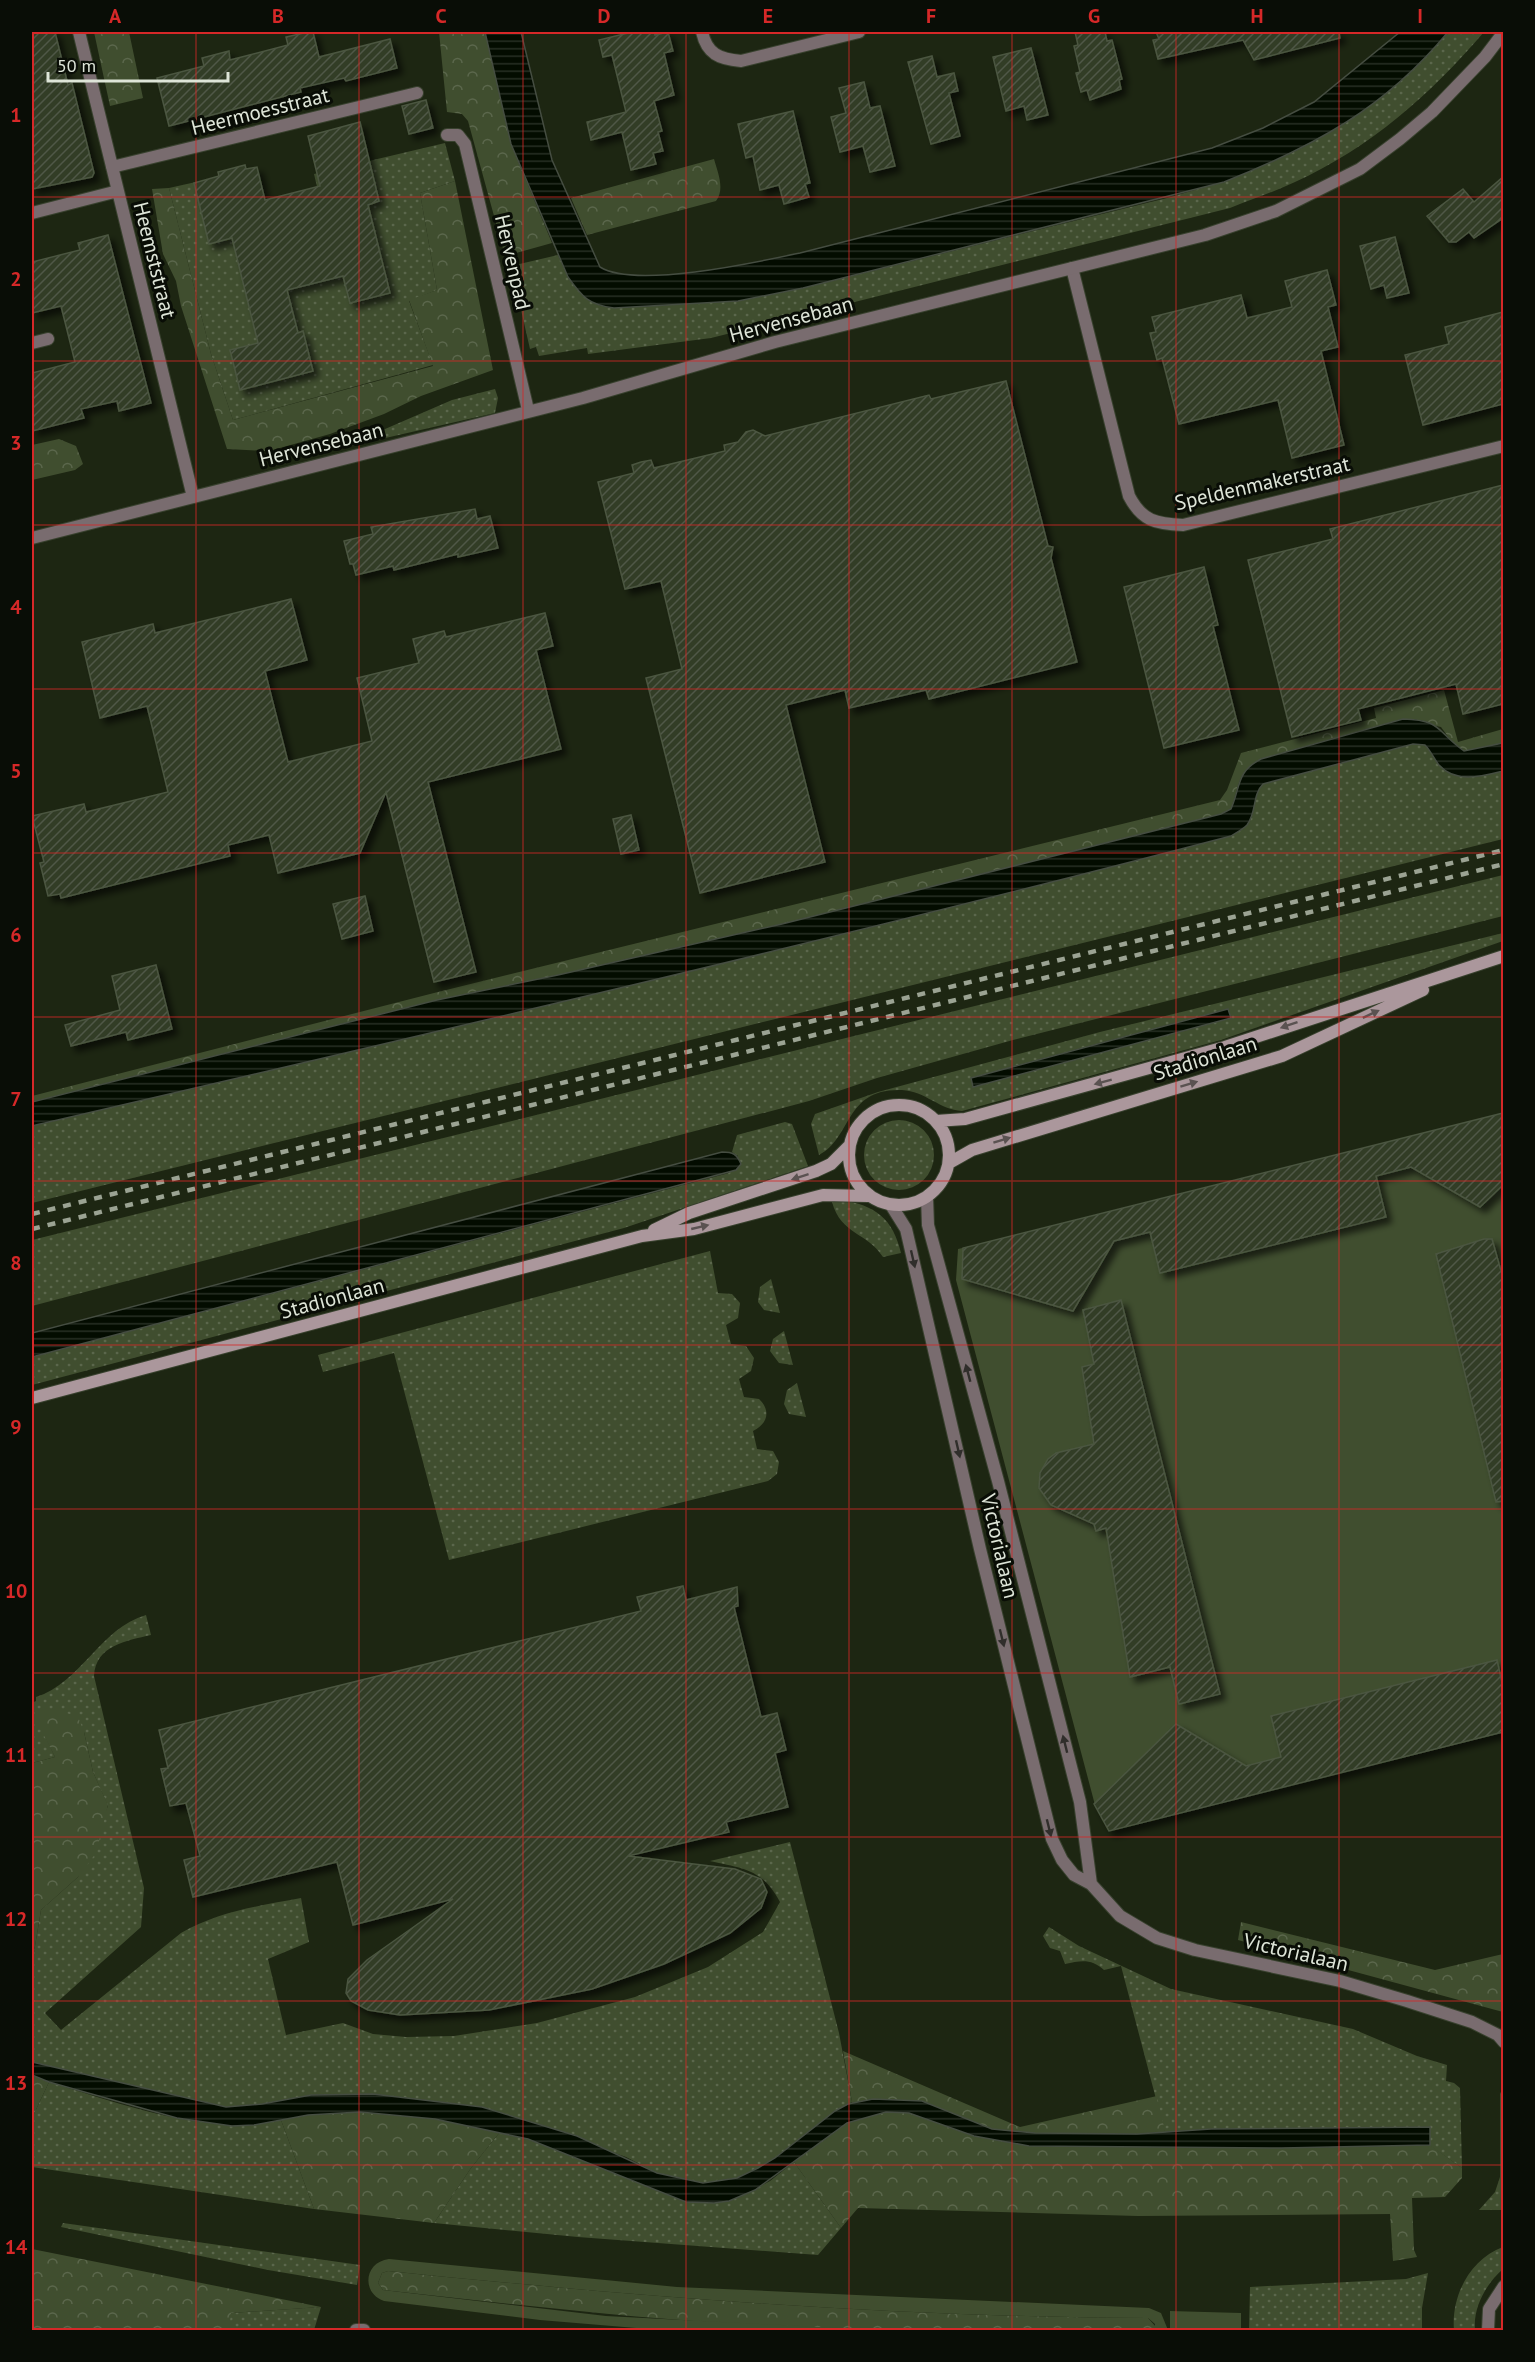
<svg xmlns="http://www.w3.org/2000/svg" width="1535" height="2362" viewBox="0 0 1535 2362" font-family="'PT Sans',sans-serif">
<defs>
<pattern id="grass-dots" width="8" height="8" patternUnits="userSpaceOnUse" patternTransform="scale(1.5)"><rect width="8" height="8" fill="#404e2f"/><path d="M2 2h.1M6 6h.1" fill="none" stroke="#5b674c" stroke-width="1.8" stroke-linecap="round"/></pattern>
<pattern id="forest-crowns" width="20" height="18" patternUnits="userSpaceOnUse" patternTransform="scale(1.5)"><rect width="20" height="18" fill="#404e2f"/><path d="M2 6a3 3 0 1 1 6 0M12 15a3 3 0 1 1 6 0" fill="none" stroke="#5b674c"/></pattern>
<pattern id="water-rules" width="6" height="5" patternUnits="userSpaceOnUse" patternTransform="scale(1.5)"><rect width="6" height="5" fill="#030c00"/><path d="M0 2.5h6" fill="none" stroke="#272f24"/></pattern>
<pattern id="building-hatch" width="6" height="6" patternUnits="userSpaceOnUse" patternTransform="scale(1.5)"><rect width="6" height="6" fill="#323c28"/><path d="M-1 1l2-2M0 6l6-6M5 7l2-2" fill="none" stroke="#4f5846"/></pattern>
<filter id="shadow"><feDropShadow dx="5.5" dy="5.5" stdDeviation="3" flood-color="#0009"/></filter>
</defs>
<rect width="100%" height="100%" fill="#1d2612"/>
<path fill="url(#grass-dots)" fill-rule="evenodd" d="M1448,32H1484C1431,94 1370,148 1295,182C1274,192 1252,199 1230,208L711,338L588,354L587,348L539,356L536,347L530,349L511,266L558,255L568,277L614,308L738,301L803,288L1171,197C1282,166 1374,121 1448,32Z
M445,143L455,181L420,193L437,290L409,301L433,365L233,420L211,354L169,188L254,169L263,205L318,191L314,174Z
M495,389L498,398L495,413L302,457L303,455L362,439L452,400Z
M1413,744L1425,745C1431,751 1434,759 1439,765C1456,784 1483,776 1503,771V839L32,1203V1126C432,1033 833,940 1231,836C1236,833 1243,829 1247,825C1257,812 1252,795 1263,784Z
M1503,875V916L1013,1040L877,1078L809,1101L32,1306V1240Z
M1503,933V941L1221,1040L962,1111C940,1110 925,1091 902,1090C844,1088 853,1137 819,1155L811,1124L815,1114L878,1092L1100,1032ZM1227,1009L1230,1018L973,1086L971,1078Z
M864 1155a35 35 0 1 1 70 0a35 35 0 1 1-70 0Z
M785,1122L792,1124L808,1166L624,1228L32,1385V1357L729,1173L738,1156L732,1152L737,1135Z
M840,1200C876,1205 893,1219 901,1253L883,1257C867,1232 841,1235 832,1202Z
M710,1251L718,1293L732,1294L740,1303L738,1318L726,1325L731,1344L746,1346L754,1358L751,1371L739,1379L744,1397L759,1399C771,1410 768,1424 753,1431L757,1449L773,1451L779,1462L777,1474L768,1481L449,1560L394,1353L323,1372L318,1355Z
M771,1279L780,1313L764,1310L758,1302L760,1287Z
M784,1331L793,1365L779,1363L770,1351L773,1339Z
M797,1383L806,1417L789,1414L784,1404L787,1390Z
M146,1615L151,1635C126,1641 96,1645 94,1676L144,1888L141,1927L45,2013L61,2030L181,1933C219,1911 259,1906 301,1898L309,1942L268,1959L286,2035L343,2023L373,2034L406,2037L454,2036L537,2023L635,1997L708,1967L763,1932L780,1902C762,1869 745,1869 710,1861L790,1842L839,2033L852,2102L835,2111L775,2158L758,2168L737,2178L703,2183L657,2173L626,2157L482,2107L373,2094L311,2095L262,2104L226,2107L32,2062V1964L41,1910L78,1877L108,1806L93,1772L84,1732L45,1736L55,1757L32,1763V1703L36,1701V1697C81,1683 100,1628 146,1615Z
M1049,1927L1079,1946L1171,1989L1353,2029L1417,2056L1447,2065L1446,2081L1454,2083L1460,2088L1462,2168L1429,2145L1281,2148L1165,2133L1121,1966L1104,1970C1092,1959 1082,1960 1065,1964L1060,1951L1050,1948L1043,1936Z
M49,2082C125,2105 202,2135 281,2120L314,2209L32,2167V2118Z
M1503,2087V2210H1479L1495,2192L1500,2177V2094Z
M500,2132L546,2144L686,2202L740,2197L770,2181L794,2162L841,2228L818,2255L578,2237L434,2223L471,2168Z
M63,2223L360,2265L357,2285L268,2270L61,2227Z
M1503,2247V2269C1486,2284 1473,2307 1475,2330H1454C1451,2296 1470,2259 1503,2247Z
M1428,2273L1422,2308V2330H1249L1250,2287L1406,2279Z
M32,2278L231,2313L321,2307L314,2330H32Z"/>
<path fill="url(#forest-crowns)" d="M94,32H129L143,98L110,106Z
M439,32H485L511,144L552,243L505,256L468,121L462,114L447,112Z
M714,159C718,173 725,189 716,201L587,235L571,198Z
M455,181L493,370L421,396L384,414L330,434L269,451L227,449L181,306L176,281L163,254L152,189L169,188L211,354L233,420L433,366L409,300L437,290L420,193Z
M59,439L76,446L83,464L75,470L32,480V445Z
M1444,690L1458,742L1503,729V743L1464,751L1452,742L1441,727L1403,719L1261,759C1236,772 1240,786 1231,809L1221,814L782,924L558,975L437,1000L32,1102V1096L434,993L1220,800L1227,790L1241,753L1376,718L1374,708Z
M55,1709L78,1717L84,1732L93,1772L108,1805L96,1853L78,1877L41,1910L32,1964V1763L55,1757L34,1716L45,1710Z
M1241,1922L1435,1970L1503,1954V2012L1238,1940Z
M843,2051L1020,2127L1157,2096L1168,2145L1281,2148L1430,2145L1462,2168V2178L1445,2197L1412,2198L1414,2250L1417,2257L1393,2261L1390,2214L1138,2216L858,2208L841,2228L794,2162L836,2128L858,2118L852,2102Z
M32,2075L49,2082L32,2118Z
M360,2112L435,2119L500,2132L471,2168L434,2223L314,2209L281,2120L308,2115Z
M32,2249L321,2307L231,2313L229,2330H32Z
M388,2271C641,2297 894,2317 1148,2318L1156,2327L1155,2330C1034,2330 914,2333 793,2327C656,2321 520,2305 383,2290L378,2283L382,2273Z"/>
<path fill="#404e2f" d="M1503,1121V1733L1108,1830L1095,1805L956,1280L958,1249Z
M389,2259L677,2287L1149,2308L1161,2313L1168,2330H1155V2324L1148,2318C894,2317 641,2297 388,2271L382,2273L378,2283L383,2290L606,2316L876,2330H660L540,2320L384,2301C361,2293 364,2262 389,2259Z
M1170,2311L1241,2313V2330H1170Z"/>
<path fill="url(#water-rules)" stroke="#454d41" stroke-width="1.5" d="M485,32H521L552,160L600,267C635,289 758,262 800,253L1212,148L1263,128L1314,102L1400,32H1448C1385,108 1315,146 1224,182L803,288L738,301L614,308C589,305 582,297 568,277L511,144Z
M1403,719C1442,720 1436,731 1464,751L1503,743V771C1483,776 1456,784 1439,765C1434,759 1431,751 1425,745L1413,744L1263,784C1252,795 1257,812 1247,825C1243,829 1236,833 1231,836C833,940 432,1033 32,1126V1102L437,1000L558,975L782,924L1221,814L1231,809C1241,786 1236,772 1261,759Z
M1228,1009L1231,1018L973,1087L971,1078Z
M722,1152C733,1152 737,1154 741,1164L736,1170L32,1357V1333Z
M32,2062L226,2107L262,2104L311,2095L373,2094L482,2107L577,2136L657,2173L703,2183L737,2178L758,2168L775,2158L835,2111L848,2104L873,2099L922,2101L992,2129L1035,2133L1137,2134L1211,2129L1430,2127V2145L1281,2148L1029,2146L974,2136L909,2113L886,2112L847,2123L755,2190L729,2201L714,2203L686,2202L528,2139L435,2119L360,2112L308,2115L254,2125L232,2126L177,2118L49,2082L32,2075Z"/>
<path fill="url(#building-hatch)" stroke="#4b5640" stroke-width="1.5" filter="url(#shadow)" d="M32,32H55L68,85L72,83L94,173L92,177L32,189Z
M308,32H313L319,57L390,39L397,68L346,81L344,78L300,88L301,92L169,126L157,78L204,66L202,58L229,51L230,60L288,45L286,37Z
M632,32H654L655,35L668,32L673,51L664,53L674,95L654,101L662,131L658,132L663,151L653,153L656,164L631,170L622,132L591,140L587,122L626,112L612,55L603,57L599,40Z
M1075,32H1105L1107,41L1112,40L1122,79L1119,80L1121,89L1090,100L1087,90L1081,92L1076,73L1080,72L1074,46L1078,45Z
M1156,32H1339L1340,38L1254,60L1243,40L1158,59L1153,40L1159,39Z
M1031,48L1048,115L1027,120L1024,106L1006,111L993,57Z
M932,56L937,77L954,73L958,91L949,93L960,136L931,144L908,62Z
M864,82L870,108L880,106L895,166L870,172L863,146L840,152L831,117L846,113L839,88Z
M426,100L433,128L409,134L402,106Z
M793,111L810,183L805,184L809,197L784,204L779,185L760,190L753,156L746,158L738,124Z
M360,122L379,201L368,205L390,293L350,303L343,276L287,290L298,333L303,331L313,371L240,390L230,350L258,343L232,238L209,244L194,183L219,176L218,172L245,165L246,169L257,167L265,200L320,186L308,136Z
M1503,177V218L1474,238L1469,232L1456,242H1449L1427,216L1463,189L1474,202Z
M108,235L151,403L119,411L117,401L81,409L84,418L32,431V373L75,362L61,306L32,313V262L80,250L78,243Z
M1395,237L1409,293L1387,298L1384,285L1371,289L1360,246Z
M1327,270L1336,305L1328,307L1338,347L1321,351L1344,445L1292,458L1278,400L1179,424L1162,358L1157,360L1150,333L1156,332L1152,317L1241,295L1247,318L1292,307L1285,281Z
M1503,312V404L1423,425L1405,355L1449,344L1445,327Z
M1006,381L1048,546L1053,547L1051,558L1077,662L929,699L926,690L849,708L845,690L786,705L825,862L700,893L646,678L682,669L661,581L625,589L598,482L634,473L632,465L641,462L651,460L654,468L725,451L724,445L738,442L746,432L753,430L765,436L929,395L931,399Z
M1503,485V704L1463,714L1456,684L1358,709L1361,720L1292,737L1248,560L1333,539L1330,529Z
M475,509L477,519L490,516L498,548L458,557V554L394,570L393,566L356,575L353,564H350L344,541L373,534L371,527Z
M1204,567L1218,625L1213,626L1239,730L1164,748L1124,587Z
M291,599L307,660L265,671L288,762L372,741L357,678L419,663L413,639L444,631L446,637L545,613L553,646L536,650L561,749L428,782L476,972L434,982L386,792L360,853L278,873L269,835L228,845L230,856L61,898L60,894L48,896L40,863L44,862L32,816L84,804L86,812L168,792L147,706L100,718L82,642L153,624L155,633Z
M631,815L639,850L621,854L613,819Z
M365,896L373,931L342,939L333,904Z
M156,965L172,1029L128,1040L126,1032L71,1046L65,1025L120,1010L112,976Z
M1503,1113V1185L1480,1207L1411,1167L1376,1176L1386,1217L1160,1273L1150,1232L1114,1241L1073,1311L962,1279L963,1248Z
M1484,1239H1492L1503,1278V1501L1496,1502L1436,1254Z
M1121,1300L1220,1694L1179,1704L1170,1667L1130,1677L1106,1528L1096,1531L1094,1524L1051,1505L1039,1488L1040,1473L1048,1459L1056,1453L1094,1444L1082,1367L1094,1364L1083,1310Z
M683,1586L686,1600L737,1587L738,1606L734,1607L761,1717L777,1713L786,1750L775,1753L788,1807L726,1822L729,1832L628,1856L735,1869L761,1879L767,1892L761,1908L730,1933L664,1964L592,1989L489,2010L400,2015L368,2010L351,2001L346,1993L348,1979L367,1960L453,1899L353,1925L337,1862L193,1897L184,1860L200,1856L186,1803L170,1806L161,1769L168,1768L159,1730L641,1611L637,1597Z
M1497,1660L1503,1687V1732L1109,1831L1094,1804L1176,1724L1246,1766L1281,1757L1271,1716Z"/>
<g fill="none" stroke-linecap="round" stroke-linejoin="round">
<g stroke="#38412e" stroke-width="14">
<path id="minor" d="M79,32L193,497
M702,32C707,54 719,59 741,61L859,32
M447,135H458L465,144L528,410
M112,167L417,93
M32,213L118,191
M1072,268L1129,496C1142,521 1156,524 1183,525L1504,446
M32,343L48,339
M356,2330H364"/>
</g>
<g stroke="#38412e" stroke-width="14">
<path id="tertiary" d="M32,538L583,398L775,342L1205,235L1276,211L1360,169L1400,139L1432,112L1485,57L1504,32
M927,1197L928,1225L998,1481L1080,1802L1091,1884
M891,1205L906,1229L980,1549L1052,1839L1062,1860L1074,1875L1091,1884L1120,1916L1157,1938L1195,1950L1340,1981L1407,2001L1472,2022L1498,2035L1504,2042
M1488,2330L1489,2309L1504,2286"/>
</g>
<g stroke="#38412e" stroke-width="14">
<path id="secondary" d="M849 1155a50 50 0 1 1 100 0a50 50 0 1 1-100 0Z
M936,1121L965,1119L1225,1047L1504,956
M949,1163L972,1150L1282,1056L1423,990
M654,1230L689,1213L816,1171L831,1164L849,1146
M32,1398L642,1236L694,1229L823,1195L868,1196"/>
</g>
<use href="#minor" stroke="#796c6f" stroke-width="12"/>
<use href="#tertiary" stroke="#796c6f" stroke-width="12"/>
<use href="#secondary" stroke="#ab979c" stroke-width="12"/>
<path stroke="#9ba393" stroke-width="4.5" stroke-dasharray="8 8" stroke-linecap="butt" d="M32,1214L1504,850
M32,1229L1504,864"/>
</g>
<defs><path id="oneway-solid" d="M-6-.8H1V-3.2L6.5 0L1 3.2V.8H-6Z" transform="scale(1.5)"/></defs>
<g fill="#5a5251">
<use href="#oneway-solid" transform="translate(1371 1014) rotate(-25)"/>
<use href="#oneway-solid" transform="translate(1289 1025) rotate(161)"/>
<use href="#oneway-solid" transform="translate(1103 1082) rotate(165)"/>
<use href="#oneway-solid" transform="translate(1189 1084) rotate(-17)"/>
<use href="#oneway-solid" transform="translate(1002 1140) rotate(-17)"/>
<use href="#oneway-solid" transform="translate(800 1177) rotate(162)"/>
<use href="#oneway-solid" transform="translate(700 1227) rotate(-13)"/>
</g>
<g fill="#302e2b">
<use href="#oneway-solid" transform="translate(913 1259) rotate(77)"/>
<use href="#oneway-solid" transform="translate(968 1373) rotate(-105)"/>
<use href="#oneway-solid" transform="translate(958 1449) rotate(77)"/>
<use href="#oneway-solid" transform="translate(1002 1638) rotate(76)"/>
<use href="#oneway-solid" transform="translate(1065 1744) rotate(-104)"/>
<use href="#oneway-solid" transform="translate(1049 1828) rotate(76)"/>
</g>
<path fill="none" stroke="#d62828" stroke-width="1.5" stroke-opacity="0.55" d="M196,32V2330M359,32V2330M523,32V2330M686,32V2330M849,32V2330M1012,32V2330M1176,32V2330M1339,32V2330M32,197H1504M32,361H1504M32,525H1504M32,689H1504M32,853H1504M32,1017H1504M32,1181H1504M32,1345H1504M32,1509H1504M32,1673H1504M32,1837H1504M32,2001H1504M32,2165H1504"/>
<g text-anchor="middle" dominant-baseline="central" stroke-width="6" stroke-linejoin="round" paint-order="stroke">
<g font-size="21" fill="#dee5d8" stroke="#090d06">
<text transform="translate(260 111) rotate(-14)">Heermoesstraat</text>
<text transform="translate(155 260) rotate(76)">Heemststraat</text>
<text transform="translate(513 262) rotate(77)">Hervenpad</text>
<text transform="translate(791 319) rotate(-15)">Hervensebaan</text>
<text transform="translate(321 444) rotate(-14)">Hervensebaan</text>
<text transform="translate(1262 483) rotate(-13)">Speldenmakerstraat</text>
<text transform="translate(1205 1058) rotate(-17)">Stadionlaan</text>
<text transform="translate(332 1298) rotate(-15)">Stadionlaan</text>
<text transform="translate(1000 1546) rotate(77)">Victorialaan</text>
<text transform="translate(1296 1952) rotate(13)">Victorialaan</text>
</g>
</g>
<rect width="1535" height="2362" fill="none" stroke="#090d06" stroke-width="66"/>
<path d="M48 72v9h180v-9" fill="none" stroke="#dee5d8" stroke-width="3"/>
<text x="57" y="72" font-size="18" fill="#dee5d8" stroke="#090d06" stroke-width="4.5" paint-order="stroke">50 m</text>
<rect x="33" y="33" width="1469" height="2296" fill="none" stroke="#d62828" stroke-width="2"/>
<g font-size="20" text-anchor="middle" font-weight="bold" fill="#d62828">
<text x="115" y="23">A</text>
<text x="278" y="23">B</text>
<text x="441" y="23">C</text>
<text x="604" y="23">D</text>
<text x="768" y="23">E</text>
<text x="931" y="23">F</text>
<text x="1094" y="23">G</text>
<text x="1257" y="23">H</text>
<text x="1420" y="23">I</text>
<text x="16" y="122">1</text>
<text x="16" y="286">2</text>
<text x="16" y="450">3</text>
<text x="16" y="614">4</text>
<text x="16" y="778">5</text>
<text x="16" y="942">6</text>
<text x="16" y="1106">7</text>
<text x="16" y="1270">8</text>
<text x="16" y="1434">9</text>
<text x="16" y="1598">10</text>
<text x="16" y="1762">11</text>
<text x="16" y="1926">12</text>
<text x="16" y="2090">13</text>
<text x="16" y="2254">14</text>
</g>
</svg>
